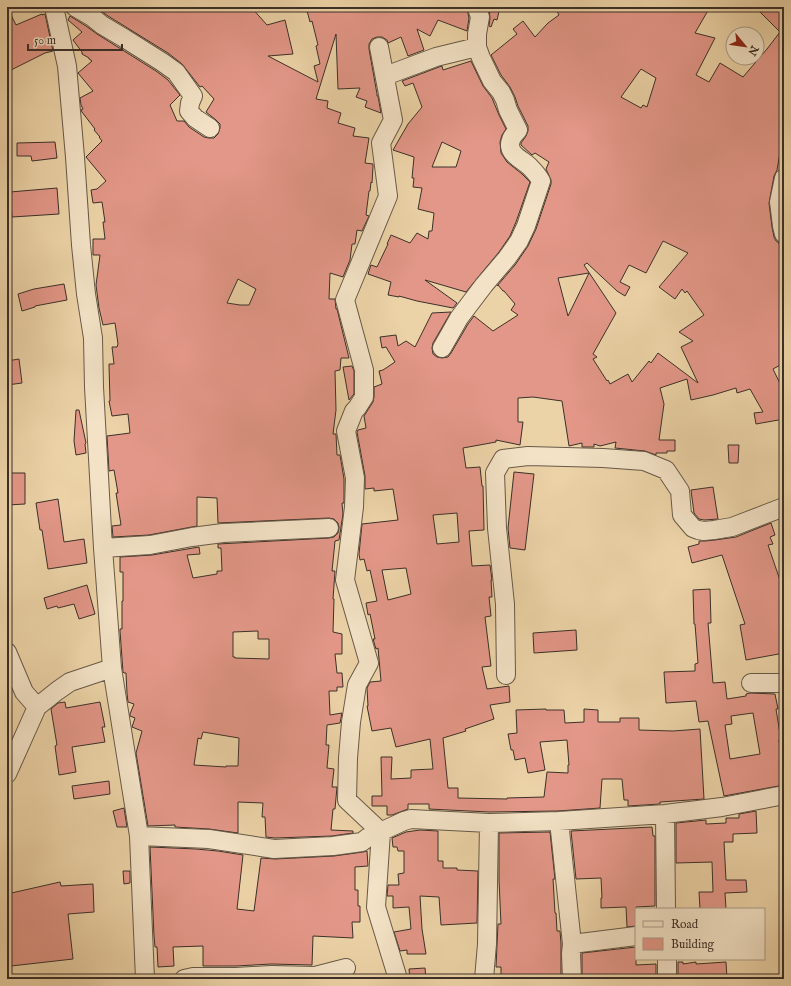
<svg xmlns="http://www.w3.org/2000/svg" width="791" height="986" viewBox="0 0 791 986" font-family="'IM FELL English',serif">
<rect width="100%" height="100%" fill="#ecd3a7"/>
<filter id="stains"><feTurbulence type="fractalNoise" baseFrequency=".005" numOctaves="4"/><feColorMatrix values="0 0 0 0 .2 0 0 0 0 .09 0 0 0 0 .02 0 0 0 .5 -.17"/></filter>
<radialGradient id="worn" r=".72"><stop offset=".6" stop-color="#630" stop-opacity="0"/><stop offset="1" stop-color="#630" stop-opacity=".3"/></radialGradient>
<path fill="#e39788" stroke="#3b3029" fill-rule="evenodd" d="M7,7L16,25L42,14V15L45,14L53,51L45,53L7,72Z
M96,7H251L267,25L285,20L293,54L268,56L318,82L314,66L320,64L316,46L318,45L312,21L310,22L306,7H468V14L469,18L467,31L438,20L430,36L417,29L424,50L408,56L401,37L388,43L387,40L382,37H377L372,39L369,44V49L377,94V96H378L381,113L365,107L367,101L356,97L360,88L338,89L336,34L316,99L328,101L327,108L341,113L338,123L355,128L353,136L369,138L365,163L373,164V166L372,183L371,182L370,191H369L366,215L369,216L362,231L357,230L355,244H352L350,260L343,277L330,273L329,299H335L336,309H337L349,358H341L340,370L335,371L336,410L333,434H336L337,455H340L344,479V503H342L343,514L339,540L335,541L332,571H335L333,599H334L333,632L342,634V654H335L337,673H342L343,687H337V691H329L330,715L342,713L340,723L327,725L326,745H329L327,768L334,769L332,787H337L335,809H333L331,830L353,831V833L332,836L275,838L266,837L265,817H262L263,803L238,802V833L209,829L175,827V825L148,826L136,753L142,731L132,727L135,718L130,716V714L134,704L128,702L127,693L126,673H124L123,672L120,631V629H122V601H123V572H120V557L152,555L199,547L200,554L187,555L193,578L217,574V571H222L221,548H218V544L329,538L334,537L338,533L339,527L338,523L334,519L329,518L218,523L217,498L197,497V526L149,535L113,537L112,526L121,525L116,493H118L114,470L109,471L107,436L130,433L128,414L112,416L109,401H110L109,364H114L112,347H117L118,344L115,323L103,325L99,308L96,285L100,255H93V239H105L103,222H105L102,202L93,203L91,190L97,189L106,181L86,157L102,141L99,137H100L94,130L95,129L82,112L81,110L83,109L81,105L80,98L93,91L78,73L92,61L89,59V58L82,54V52L73,40L82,32L68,20L70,16L86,26L97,34L156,71L168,80L180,95L170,105L177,121H184L189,127L204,137L209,138H214L218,134L220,128V124L216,120L206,112L214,99L202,86L200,87L182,64L168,53L108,16ZM238,279L256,289L249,305H240L227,303ZM258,631V639H269V659L235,658V657H233V632ZM203,732L239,738L238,766H226V767L194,765L198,738L201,739Z
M489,7H500L497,20L494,19L491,27L489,26L490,18Z
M563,7H710L695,33L715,38L696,75L709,82L720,63L743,77L767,49L780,32L755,7H784V154L780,153L777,170L774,176L769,203L772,227L774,237L776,241L779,243L784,264V363L773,369L784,392V419L756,424L754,413L763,412L750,389L737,393L736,388L713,395L691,400L687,379L660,388L664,404L659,440H675V451H667V453H656V455L645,451L615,448L616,442L600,446L594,444V447H582V443L569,446L562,401L533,397L518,398V422H523L520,445L496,440V442L463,448L466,468L480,467L482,486H483L484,530L469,531L472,566L490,565L492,580H491L492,597H489L491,616L485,617L491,666L482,667L487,689L509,686L510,702L490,705L494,719L465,729L466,731L443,738L448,788H458V798L507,799V798L544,797L547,772L568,773V765H569L567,740L540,742L545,770L528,773L525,758L515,760L513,750H511L508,734L517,733L516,710L546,709V710H564L565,723L584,722V709L598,710V722H620V718H639V730L673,731L700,729L704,799L660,802V804L628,806V800H624L622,779H602L600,808L558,811L489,812L429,809V804H408V809L392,815H387V806H372V796H382L381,757H392L391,779L411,778V770L433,769L430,739L396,747L391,728L372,731L367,706H368L367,688L370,682L381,681L378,648L376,649L373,639H375L370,614L368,615L366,603L377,601L370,570L367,571L364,559L360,560L359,554L362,524L398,520L393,489L374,491V488L365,489V476L357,432L358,430L366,428L364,416L373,402L374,397V387L382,384L379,371L383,370L395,362L386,347L382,348L380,337L396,335L398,346L406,341L415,347L432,313L451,312L433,343L432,348L433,354L437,357L442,358L448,357L451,353L468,324L474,316L493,331L518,315L511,310L515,304L504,291H503L498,285L497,286L515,265L528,246L536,229L551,184V180L546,169L549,162L535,153L532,155L521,145V143L526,136L528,131V126L518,106L515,97L510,87L501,75L491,55L517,34L513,29L523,21L535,37L548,23L559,15L557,11ZM641,69L656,78L647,107L643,105L641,108L621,97ZM663,241L688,253L659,287L675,299L682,289L685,293L687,291L704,315L679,332L693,341L681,347L698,383L658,353L651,363L649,361L632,382L628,374L610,384L608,380L607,381L593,359L597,357L593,354L616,313L584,265L587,263L617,291L625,296L630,287L620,282L629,265L646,273ZM589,273L568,316L558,278ZM457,513L459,542L437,544L433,515ZM406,568L411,594L388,600L382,570Z
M471,61L483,86L492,98L499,115L506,129L502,135L500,142L501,153L507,162L522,174L530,182L516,222L510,236L499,252L466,292L425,280L457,303L453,308L417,301L399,296V297L388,295L391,282L368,274L371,265L377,267L388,244H387L391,235L410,243L417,233L428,239L429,231H432L434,213L418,209L422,188L413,187L414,178H412L414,157L393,150L408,124L422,107L413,83L405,86L402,81L439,67L442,66L443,70ZM442,142L461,151L456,167H432Z
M55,142L57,158L32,161L31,156H17V143Z
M57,188L59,214L12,217L10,192Z
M64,284L67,300L35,306V307L22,311L18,294L34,289Z
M19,359L22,383L7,385V361Z
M352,366L354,371V394L349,400L343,367Z
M76,410H79L86,443L85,444L86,453L76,455L74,441Z
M728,445H739L738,463H729Z
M514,472L534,474L525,550L510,548L508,528Z
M7,473H25V504L7,505Z
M713,487L718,519L704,520L699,519L694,513L691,490Z
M58,499L64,542L84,539L87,563L48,569L42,530H40L36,503Z
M771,523L775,535L770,537L773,544L768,545L784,592V653L746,660L740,625L745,624L722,555L692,563L688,547L699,544V541H705L715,540L736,537Z
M87,585L95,614L79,619L74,604L58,608L57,606L47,609L44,598Z
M710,589L711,623H708L713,683L725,682L727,699L746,696V694L750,693L775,694L778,709H776L781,740H779L784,775V785L724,796L708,721L699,722L696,701L666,703L664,672L695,671V664L698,663L695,624H694L693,590ZM753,713L760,754L730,759L725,725L732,724L731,716Z
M576,630L577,650L534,653L533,633Z
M65,702L66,708L100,702L105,727H102L105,742L72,747L76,772L59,775L55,746L57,745L51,709L58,703Z
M109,781L110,794L74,799L72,786Z
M124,808L127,827H117L113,811Z
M756,811L757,833L733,834V842H724L726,880H746L747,892L725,893L726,909H700L699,892H713L712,862L676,863V823L706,820V824L726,823V818H739V814Z
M652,827L653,836H655V906L636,907V926L627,927L626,907L601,908V898H602L601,878L576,879L571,831Z
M420,830L438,831V861H443V868H457V870L478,871L477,923L441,925L439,897L420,896L422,929L426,954H407V950L400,951L394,932L411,929L409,907L393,908V896H387L388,885H399L398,874L404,873V851H398L397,847H393L392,838L406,832Z
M550,832L555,879H553L555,913H556L557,931H560L561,944V979H501V967H496L497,945L498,924H501L499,880V833Z
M150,847L196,849L218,851L243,855L237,909L254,911L261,858L275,859L334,856L363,852L367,851L368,866L355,867V890H358V906H360V922H352L353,938L313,936L312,965L271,964L236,966H203V946L173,947L174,966L158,967L157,947H155L154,936Z
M123,871H130V883L124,884Z
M60,882L61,886L93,884L94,912L68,914L73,959L11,966L7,926V894Z
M636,947V965L656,964V979H582V953Z
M678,962H683V964L696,962V964L726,962L727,979H678Z
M425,968L426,979H410L409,969Z"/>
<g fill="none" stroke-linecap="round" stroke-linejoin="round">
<g stroke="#675948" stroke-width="20">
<path id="minor" d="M54,7L67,66L75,157L81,245L86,294L93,338L94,387L103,548L112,668L139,836L145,979
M75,7L92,17L102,25L124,38L162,62L176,72L193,96L190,103L189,111L195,118L210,128
M379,47L393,120L381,143L388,196L345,300L364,370V397L357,408L354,411L346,431L355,478L354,507L345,580L369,663L357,685L351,722L348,758L347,800L381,832L376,907L398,979
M385,76L436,57L477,47
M784,178L779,202L782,226L784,234
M442,348L450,334L459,318L484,285L507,258L519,241L526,226L541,181C538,175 534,171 529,166C521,159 506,153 511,140C512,136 516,133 518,130L508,110L505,100L501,92L492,81L481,58L477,47V34L480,17L478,11L479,7
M103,548L150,545L192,537L223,533L329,528
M7,652L24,692L37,707
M506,675L505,604L497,528L495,473L503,459L528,456L603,458L644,461L666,470L680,491L682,515L693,528L698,530L704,531L714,530L732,527L784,507
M751,683H784
M7,774L37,707L57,691L70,682L112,668
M665,814L666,909
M559,821L572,944L571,954L572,979
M139,836L209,839L274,849L333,846L362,842L367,838L404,821L411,819L489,823L559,821L665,814L722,807L784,795
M572,944L636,936
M667,959V979
M184,979L193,977H236L271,975L315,976L346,968
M484,979L487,944L489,823"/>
</g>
<use href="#minor" stroke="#f3e2c6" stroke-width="18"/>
</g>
<rect width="791" height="986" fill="none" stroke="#ecd3a7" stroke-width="24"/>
<rect x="8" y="8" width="775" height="970" fill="none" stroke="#3b3029" stroke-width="2"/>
<rect x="12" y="12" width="767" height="962" fill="none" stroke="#3b3029"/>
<rect x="635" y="908" width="130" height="52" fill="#f3e2c6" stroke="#a99b87"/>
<rect x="643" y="921" width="20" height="6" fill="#f3e2c6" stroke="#a99b87"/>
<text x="671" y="928" font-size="12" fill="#3b3029">Road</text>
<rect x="643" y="938" width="20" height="12" fill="#e39788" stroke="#a99b87"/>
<text x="671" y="948" font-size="12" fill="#3b3029">Building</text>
<g transform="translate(745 46) rotate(119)"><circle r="19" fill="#f3e2c6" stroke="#a99b87"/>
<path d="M0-3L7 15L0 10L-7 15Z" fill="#8f2418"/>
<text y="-6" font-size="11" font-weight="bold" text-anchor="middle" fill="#3b3029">N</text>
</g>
<path d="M28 44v6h94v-6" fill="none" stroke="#3b3029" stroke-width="2"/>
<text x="34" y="44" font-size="12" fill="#3b3029" stroke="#f3e2c6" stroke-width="3" paint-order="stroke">50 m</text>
<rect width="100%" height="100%" filter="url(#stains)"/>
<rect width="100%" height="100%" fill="url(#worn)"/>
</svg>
